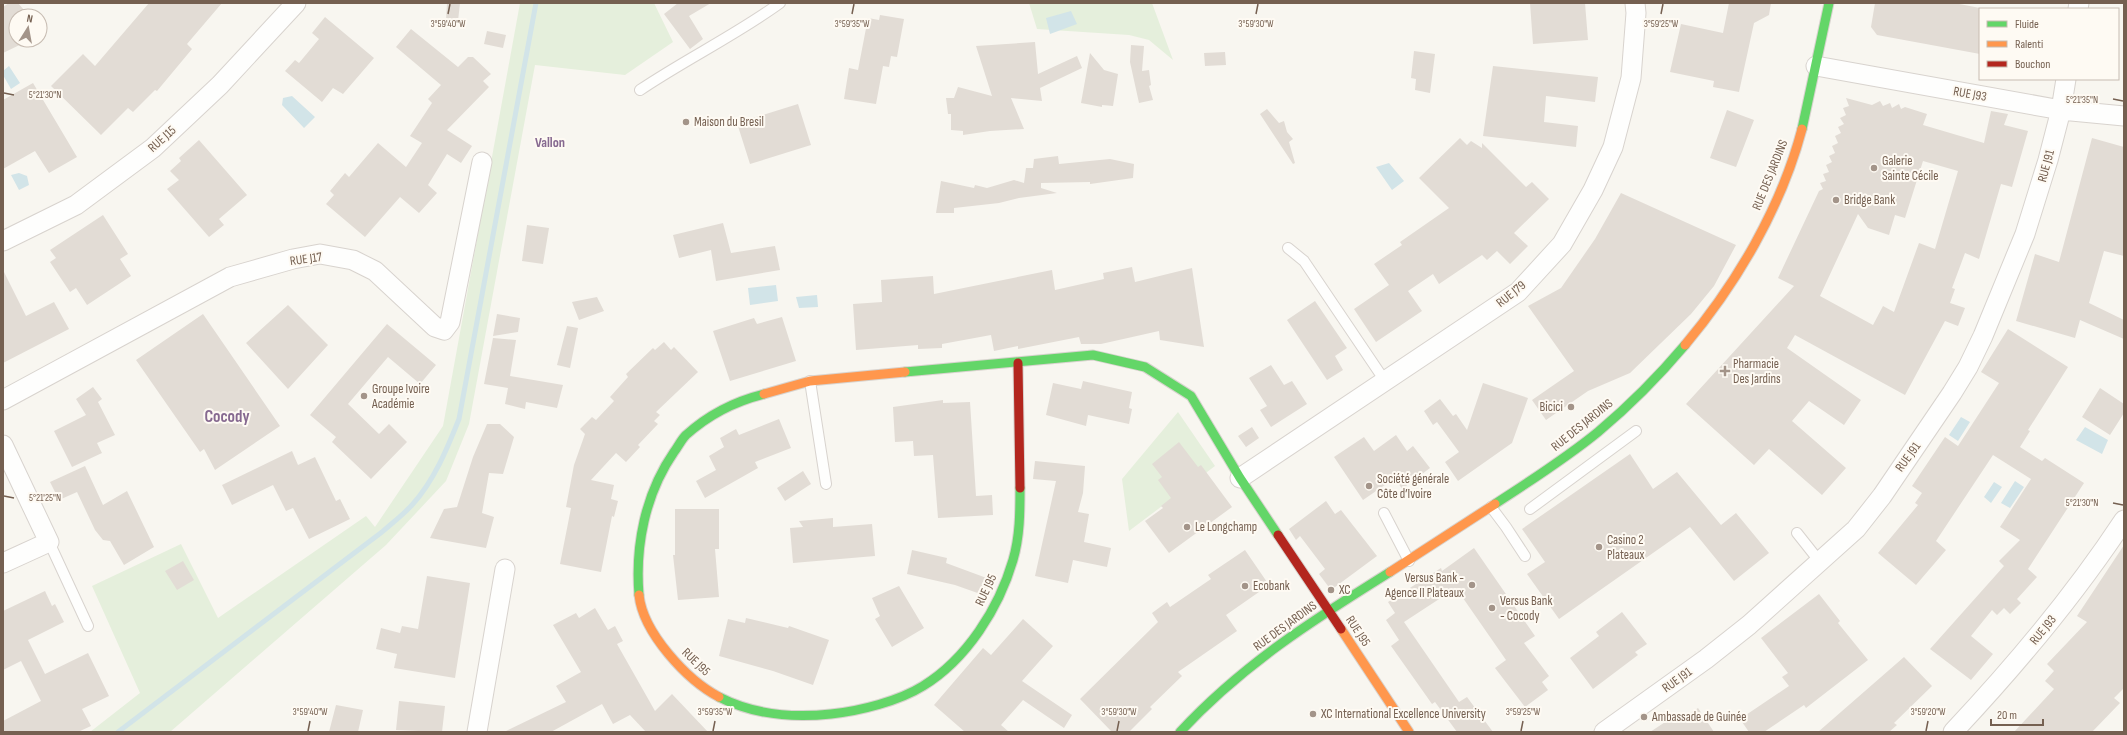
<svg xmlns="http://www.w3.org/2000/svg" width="2127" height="735" viewBox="0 0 2127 735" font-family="'Sofia Sans Condensed',sans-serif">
<rect width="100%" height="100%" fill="#f8f6f0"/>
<path fill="#e5efdc" d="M520,3H654L673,42L625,75L535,65L469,424L446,481L386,545L170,732H90L140,693L92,586L181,544L218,618L366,516L375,527L443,426Z
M1029,3H1152L1173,60L1149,40L1129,35L1037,29Z
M1178,412L1215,466L1129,531L1122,479Z"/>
<path fill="#d2e4e8" d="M1071,11L1077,24L1050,34L1046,18Z
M9,66L20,83L11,89L3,75V71Z
M292,96L315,117L304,128L282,105L283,98Z
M1389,163L1404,181L1392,190L1376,167Z
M19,173L27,176L29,185L19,190L11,175Z
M776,285L778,301L750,305L748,288Z
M817,295L818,307L799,308L796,297Z
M1961,417L1970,422L1958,441L1949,435Z
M2085,427L2108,440L2102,454L2076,440Z
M2015,481L2024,487L2010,508L2001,503Z
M1994,482L2002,487L1991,503L1984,497Z"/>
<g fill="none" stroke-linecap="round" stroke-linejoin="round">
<path stroke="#d2e4e8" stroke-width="5" d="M118,732L382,532C391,524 403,515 412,505C434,481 447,449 459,419L536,3"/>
</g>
<path fill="#e2dcd5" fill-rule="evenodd" d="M9,3H18L29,16H16V40H30L3,53V7Z
M149,3H222L187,44L192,49L157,91L155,90L133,112L128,108L101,135L51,86L83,54L95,66Z
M447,3H460L458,21L446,20Z
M678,3H711L689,16L703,39L690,49L664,14Z
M1530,3H1585L1588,40L1533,44Z
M1729,3H1771L1769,15L1754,23L1739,92L1713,87L1714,81L1670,72L1681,24L1723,33Z
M1875,3H1954L1980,8V54L1877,35L1871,27Z
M880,15L904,19L897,57L891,56L889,67L883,66L876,104L844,99L849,68L858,70L868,18L879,20Z
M325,17L374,58L343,94L333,88L322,102L285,71L295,60L299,63L319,39L312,33Z
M411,29L458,67L468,57H473L491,74L483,81L489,87L447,130L472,146L461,163L447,154L428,185L437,193L419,213L400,197L365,237L326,204L334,195L330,191L345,173L349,177L378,143L406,167L422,143L410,136L432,103L428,99L441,85L396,47Z
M487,31L506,35L503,48L484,44Z
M1035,42L1038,74L1077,56L1082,68L1040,88L1042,101L1011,98L1024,129L990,131L963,135V131L951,130V114H948L946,98H954L958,87L992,96L976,46Z
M1131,45L1144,46L1142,71L1149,70L1151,85L1149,86L1153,100L1139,103L1130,62Z
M1414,51L1435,54L1430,93L1415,90L1416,79L1411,78Z
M1225,52L1226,65L1205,66L1204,53Z
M1090,53L1104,70L1118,74L1113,106L1102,105V107L1081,103Z
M1493,66L1598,77L1595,102L1546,96L1544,122L1578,126L1576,147L1483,136Z
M33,83L77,157L49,173L35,151L3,169V100Z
M1846,98L1872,105L1880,101L1883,106L1890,103L1892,108L1899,104L1901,109L1905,107L1927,114L1923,125L1984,143L1991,111L2008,114L2004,125L2028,131L2012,187L2001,184L1979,259L1965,253L1952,288L1955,289L1950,303L1965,308L1958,326L1945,321L1905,395L1795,335L1787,348L1861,400L1844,425L1809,401L1792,421L1846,468L1822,495L1769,449L1754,465L1686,404L1794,286L1778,278L1819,191L1823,189L1820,183L1826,181L1823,174L1829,172L1826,165L1832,162L1829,156L1835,153L1832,146L1838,143L1835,136L1841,133L1838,127L1844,124L1840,118L1846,115L1843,108L1849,106ZM1923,161L1958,171L1935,249L1919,243L1894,312L1883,306L1873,325L1820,296L1858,214L1868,228L1889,235L1895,215L1905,218Z
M798,104L811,145L750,164L737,123Z
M1267,109L1279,123L1284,121L1287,132L1293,139L1289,142L1295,163L1293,164L1260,114Z
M1727,110L1754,120L1736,167L1710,158Z
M1460,138L1467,145L1471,141L1482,148V143L1526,187L1532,182L1549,199L1514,233L1528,246L1510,264L1497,251L1487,260L1482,255L1439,284L1433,274L1408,291L1422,311L1376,342L1354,309L1389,285L1374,264L1402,245L1400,242L1449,208L1419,178Z
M2092,138L2124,147V256L2104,251L2089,303L2124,320V339L2080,320L2075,338L2016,321L2035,254L2059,262Z
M199,140L247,195L219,219L224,225L209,237L167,189L179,180L170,171L181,161L179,158Z
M1058,156L1059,164L1110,159L1134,164L1133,178L1090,184V182L1041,183V188L1057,193L1019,198L999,203L954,208V213H936L941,181L974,188L975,185L987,188L1014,180L1024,183L1026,168H1033L1034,159Z
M1621,193L1736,245L1714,286L1691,314L1630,373L1588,391L1546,420L1532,400L1574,371L1528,306L1561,288L1595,239Z
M103,215L128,254L120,259L131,276L87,305L76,288L70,292L50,262L56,258L50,250Z
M723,223L731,253L775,246L780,270L716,281L711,250L679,258L673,235Z
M527,225L549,228L543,264L522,261Z
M1132,267L1135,282L1192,268L1204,347L1160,340L1159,331L1101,344H1081L1079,337L1018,349V346L994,351L991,335L942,344V348L918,349V345L856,350L853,304L882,302L881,280L933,276L934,294L1052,270L1055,290L1104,279L1103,273Z
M3,270L26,316L54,302L69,329L3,363Z
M597,297L604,311L579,320L572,302Z
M1315,301L1347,348L1335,356L1343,370L1327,380L1287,320Z
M288,305L328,345L288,389L246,343Z
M203,314L280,426L215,470L204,449L200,452L136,360Z
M497,314L520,318L518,332L493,336Z
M782,317L796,361L730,381L713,331L754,318L757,324Z
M387,324L436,365L420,384L388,357L348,404L379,434L389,424L407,442L371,479L332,442L336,437L310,415Z
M567,326L578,328L570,368L557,365Z
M2008,329L2068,367L2028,430L2030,431L2020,447L2042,461L2045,458L2084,483L2028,569L2037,577L2017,599L2021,603L2010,614L2004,608L1997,615L1992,610L1971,636L1993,654L1971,680L1930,649L2004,566L1999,561L2020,540L2000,527L2031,479L1993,455L1936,541L1946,550L1916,585L1878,553L1918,505L1915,503L1922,493L1912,486L1945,437L1958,446L1999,383L1981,372Z
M493,338L516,340L510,376L563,385L557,408L526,402L525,409L505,404L508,388L484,384Z
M664,342L671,350L674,347L698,372L656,412L660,415L654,421L658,424L638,445L640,447L626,462L616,453L591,480L614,485L611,499L618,501L614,517L612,516L601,572L560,564L571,508L566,507L574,465L585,434L580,429L592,417L596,420L614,401L610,397L628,377L626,374L653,348L655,350Z
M1271,365L1284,385L1292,381L1307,404L1271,427L1260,410L1267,406L1249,378Z
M1083,381L1132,392L1129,408L1132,409L1129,424L1088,415L1086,426L1046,415L1053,383L1081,389Z
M1483,383L1528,398L1512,443L1458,481L1445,462L1459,452L1437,422L1433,425L1424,411L1440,399L1453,416L1456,414L1467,430Z
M93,387L102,399L98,402L115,435L97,443L102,453L72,467L54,431L86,415L76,399Z
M2100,388L2124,404V413L2110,435L2082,417Z
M943,400V403L970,402L976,496L992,495L993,515L938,518L933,455L914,456L913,441L895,442L893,407Z
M779,419L791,448L755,462L758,468L705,498L696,481L716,470L709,456L724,447L720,438L736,429L739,435Z
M487,424H500L514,437L503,474L489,473L482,513L494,517L486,548L430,538L444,509L457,507L473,457Z
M1252,427L1259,438L1246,447L1238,436Z
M1396,435L1407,451L1413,446L1430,468L1402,489L1395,478L1363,500L1334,457L1364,437L1374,451Z
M1179,442L1198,467L1201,465L1232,507L1169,553L1145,521L1163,508L1161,506L1171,498L1158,480L1162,477L1152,464Z
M292,451L298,465L315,457L336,501L340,499L350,519L309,539L293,508L286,511L273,485L232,505L222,485Z
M1630,454L1653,489L1677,472L1721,525L1736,513L1769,553L1734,581L1690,527L1559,619L1527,574L1545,562L1522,529Z
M1035,461L1085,466L1083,493L1078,512L1089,514L1084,542L1111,548L1107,567L1073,560L1068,583L1035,576L1056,481L1033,479Z
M85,466L103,505L127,491L154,547L124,565L110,541L103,540L95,530L77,492L59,500L50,482Z
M803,471L811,484L785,501L777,488Z
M1326,501L1335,514L1341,510L1377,556L1331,590L1319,574L1325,569L1300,536L1296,540L1289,529Z
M675,509H719V549H715L719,597L678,600L673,555H675Z
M833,518V527L872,524L875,556L793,563L790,528L803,527L799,521Z
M2124,545V688L2114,698L2120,703L2092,732H2014L2054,689L2045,681L2054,671L2047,664L2087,622L2077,616Z
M1474,548L1535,636L1524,643L1549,676L1542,682L1548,690L1525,707L1495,668L1506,660L1456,588L1404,622L1459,702L1467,697L1493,732H1457L1435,702L1432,704L1391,646L1399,640L1386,620L1395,613L1388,602L1441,568L1442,571Z
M912,550L947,558L946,563L992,580L986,596L955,585L907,574Z
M1245,550L1269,585L1226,615L1237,631L1178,672L1182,676L1150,707L1152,709L1129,732H1112L1080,699L1158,622L1152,613L1167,602L1170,607L1211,579L1208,575Z
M183,561L194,580L177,590L165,571Z
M427,576L470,583L455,678L394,668L397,654L376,649L381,628L400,633L402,626L418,629Z
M899,586L924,628L892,647L875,619L880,616L872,598Z
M45,591L52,606L55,604L64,622L28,640L45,674L88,653L109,696L82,709L91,726L78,732H3V721L41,701L21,661L3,670V611Z
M1819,594L1840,621L1838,623L1868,660L1806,708L1804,705L1764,732H1749L1740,719L1789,686L1782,677L1788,673L1761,638Z
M595,608L608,630L615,626L623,641L617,644L655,711L672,694L708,732H646L630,715L613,724L602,704L551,732H504L566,702L556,686L581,672L553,625L576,613L579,618Z
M1622,612L1647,644L1635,652L1638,655L1593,689L1570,658L1599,636L1596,632Z
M746,618L788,628L789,626L829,640L813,685L773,671L719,656L728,619L745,623Z
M1023,619L1053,646L1022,681L1072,715L1064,728L1023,700L1001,725L1009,732H965L934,705L983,648L991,655Z
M1904,657L1932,686L1894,723L1897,725L1889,732H1818Z
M399,701L445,706L442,732L396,730Z
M336,705L363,710L358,732H329Z
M1698,708L1714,732H1650L1679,713L1683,718Z"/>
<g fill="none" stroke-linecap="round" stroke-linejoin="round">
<g stroke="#d8d3ce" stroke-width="12">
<path id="lane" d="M640,90C686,59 736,35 780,3
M1288,248L1304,261L1385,381
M810,381L826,484
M1491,507L1506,527L1525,556
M1530,509L1636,431
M1384,513L1409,561
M1797,533L1820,562
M49,542L88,626"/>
</g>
<g stroke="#d8d3ce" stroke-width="21">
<path id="street" d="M2078,9L2079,3
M1816,66L2061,110L2124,116
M3,241L76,205L153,148L220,85L296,3
M3,400L230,277L293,259L320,254L353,260L375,271L435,327L444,330L450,322L482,162
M3,445L49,542L3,563
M1240,478L1518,292L1562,244L1593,190L1613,147L1631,78L1636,13L1635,3
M477,732L505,569
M1604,732L1706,659L1749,625L1856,529L1882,496L1952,393L1968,367L1983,336L2025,234L2048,160L2061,110L2066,79
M1953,732C2015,666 2074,596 2124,520"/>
</g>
<g stroke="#d8d3ce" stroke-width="11">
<path id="fast" d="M1802,129L1829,3
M905,372L1093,355L1145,367L1191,396L1240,478L1278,535
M1495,504C1530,481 1565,459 1598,432C1629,406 1658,377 1685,345
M639,595C635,546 645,494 674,452C678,447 681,440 686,435C708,415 736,401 764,394
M719,697C754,715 793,718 831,714C860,711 899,701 923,686C967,659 999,608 1013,560C1020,536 1020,512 1020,488
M1180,732C1242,665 1313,620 1390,572"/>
</g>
<g stroke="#d8d3ce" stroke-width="11">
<path id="slow" d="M1685,345C1737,283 1781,208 1802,129
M764,394L810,381L905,372
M1390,572L1495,504
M639,595C643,633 687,680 719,697
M1341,629L1409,732"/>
</g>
<g stroke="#d8d3ce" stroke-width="11">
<path id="jam" d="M1018,363L1020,488
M1278,535L1341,629"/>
</g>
<use href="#lane" stroke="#fefefd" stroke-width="10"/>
<use href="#street" stroke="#fefefd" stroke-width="19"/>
<use href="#fast" stroke="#63d668" stroke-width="9"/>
<use href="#slow" stroke="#ff974d" stroke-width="9"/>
<use href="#jam" stroke="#b3261e" stroke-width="9"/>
</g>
<path fill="none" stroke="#756051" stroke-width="1.5" d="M448,14L450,4M852,14L854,4M1256,14L1258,4M1661,14L1663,4M4,93L14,95M2113,99L2123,101M4,496L14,498M2113,503L2123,505M308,731L310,721M713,731L715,721M1117,731L1119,721M1521,731L1523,721M1926,731L1928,721"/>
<g fill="#a39489" stroke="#fefaf3" stroke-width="1.5">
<circle cx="686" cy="122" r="4"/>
<circle cx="1874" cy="168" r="4"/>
<circle cx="1836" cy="200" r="4"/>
<path d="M1723 365h4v4h4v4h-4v4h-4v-4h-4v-4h4z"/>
<circle cx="364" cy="396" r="4"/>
<circle cx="1571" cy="407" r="4"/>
<circle cx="1369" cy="486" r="4"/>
<circle cx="1187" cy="527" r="4"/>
<circle cx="1599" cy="547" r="4"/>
<circle cx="1472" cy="585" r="4"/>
<circle cx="1245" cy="586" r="4"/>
<circle cx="1331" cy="590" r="4"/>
<circle cx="1492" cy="608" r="4"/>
<circle cx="1313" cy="714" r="4"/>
<circle cx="1644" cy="717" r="4"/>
</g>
<g text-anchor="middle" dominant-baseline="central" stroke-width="4" stroke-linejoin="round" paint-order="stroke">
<g font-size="13" fill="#756051" stroke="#fefaf3">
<text transform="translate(1970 94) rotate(10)">RUE J93</text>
<text transform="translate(162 139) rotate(-42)">RUE J15</text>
<text transform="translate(2046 166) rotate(-75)">RUE J91</text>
<text transform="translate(1770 175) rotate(-68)">RUE DES JARDINS</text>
<text transform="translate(306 259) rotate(-8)">RUE J17</text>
<text transform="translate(1511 294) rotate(-39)">RUE J79</text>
<text transform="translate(1582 425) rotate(-39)">RUE DES JARDINS</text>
<text transform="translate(1908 457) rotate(-54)">RUE J91</text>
<text transform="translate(986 590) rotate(-65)">RUE J95</text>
<text transform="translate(1285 626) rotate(-36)">RUE DES JARDINS</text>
<text transform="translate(2043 630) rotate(-51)">RUE J93</text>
<text transform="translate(1358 631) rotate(57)">RUE J95</text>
<text transform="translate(696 662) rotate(44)">RUE J95</text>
<text transform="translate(1677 680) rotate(-36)">RUE J91</text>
</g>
<g font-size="13" fill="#756051" stroke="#fefaf3" text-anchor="start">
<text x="694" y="122">Maison du Bresil</text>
<text x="1882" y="161">Galerie<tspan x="1882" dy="15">Sainte Cécile</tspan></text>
<text x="1844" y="200">Bridge Bank</text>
<text x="1733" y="364">Pharmacie<tspan x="1733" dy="15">Des Jardins</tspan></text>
<text x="372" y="389">Groupe Ivoire<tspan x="372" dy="15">Académie</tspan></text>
<text x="1563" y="407" text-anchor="end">Bicici</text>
<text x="1377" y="479">Société générale<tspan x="1377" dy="15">Côte d’Ivoire</tspan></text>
<text x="1195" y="527">Le Longchamp</text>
<text x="1607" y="540">Casino 2<tspan x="1607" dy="15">Plateaux</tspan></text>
<text x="1464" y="578" text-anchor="end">Versus Bank -<tspan x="1464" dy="15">Agence II Plateaux</tspan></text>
<text x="1253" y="586">Ecobank</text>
<text x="1339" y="590">XC</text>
<text x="1500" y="601">Versus Bank<tspan x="1500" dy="15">- Cocody</tspan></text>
<text x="1321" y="714">XC International Excellence University</text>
<text x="1652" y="717">Ambassade de Guinée</text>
</g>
<g font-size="14" font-weight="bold" fill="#866990" stroke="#fefaf3">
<text x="550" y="142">Vallon</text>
</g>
<g font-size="17" font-weight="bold" fill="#866990" stroke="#fefaf3">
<text x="227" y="417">Cocody</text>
</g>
</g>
<g font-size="10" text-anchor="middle" fill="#756051" stroke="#fefaf3" stroke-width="4" stroke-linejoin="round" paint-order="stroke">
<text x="448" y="27">3°59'40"W</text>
<text x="852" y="27">3°59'35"W</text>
<text x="1256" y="27">3°59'30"W</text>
<text x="1661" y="27">3°59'25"W</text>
<text x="45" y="98">5°21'30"N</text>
<text x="2082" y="103">5°21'35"N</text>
<text x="45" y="501">5°21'25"N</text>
<text x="2082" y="506">5°21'30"N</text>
<text x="310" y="715">3°59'40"W</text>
<text x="715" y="715">3°59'35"W</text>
<text x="1119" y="715">3°59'30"W</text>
<text x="1523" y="715">3°59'25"W</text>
<text x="1928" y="715">3°59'20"W</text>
</g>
<rect width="2127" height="735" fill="none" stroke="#756051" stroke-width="8"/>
<rect x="1979" y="8" width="140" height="72" fill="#fefaf3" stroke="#c7bcb2"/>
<rect x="1987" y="21" width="20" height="6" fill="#63d668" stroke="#c7bcb2"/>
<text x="2015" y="28" font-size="12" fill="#756051">Fluide</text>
<rect x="1987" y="41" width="20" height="6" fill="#ff974d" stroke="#c7bcb2"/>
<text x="2015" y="48" font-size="12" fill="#756051">Ralenti</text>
<rect x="1987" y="61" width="20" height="6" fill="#b3261e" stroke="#c7bcb2"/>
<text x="2015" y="68" font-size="12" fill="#756051">Bouchon</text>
<g transform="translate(28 28) rotate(11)"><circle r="19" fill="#fefaf3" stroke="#c7bcb2"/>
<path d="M0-3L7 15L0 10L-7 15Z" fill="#a39489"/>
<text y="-6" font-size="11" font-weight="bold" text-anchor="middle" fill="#756051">N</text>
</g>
<path d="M1991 719v6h52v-6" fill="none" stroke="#756051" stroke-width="2"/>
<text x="1997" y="719" font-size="12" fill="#756051" stroke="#fefaf3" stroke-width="3" paint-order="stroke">20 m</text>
</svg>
